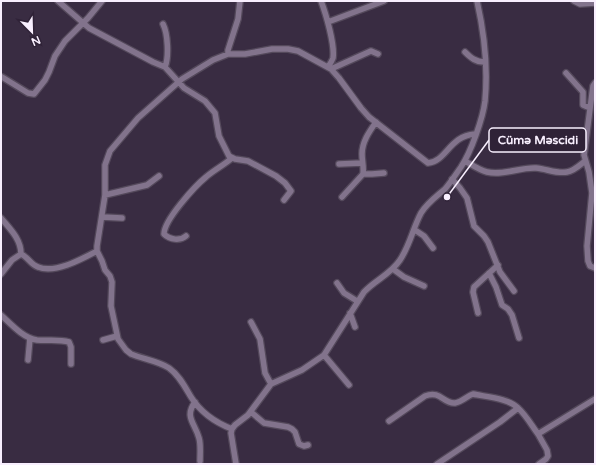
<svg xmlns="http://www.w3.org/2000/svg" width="596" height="465" viewBox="0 0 596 465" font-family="'Varela Round',sans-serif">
<rect width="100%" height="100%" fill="#392c42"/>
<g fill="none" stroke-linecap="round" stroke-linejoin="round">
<g stroke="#54495b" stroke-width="8">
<path id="minor" d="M58,1L89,28L153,62L165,67L184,88L205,101L215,113L219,136L229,156L235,159L248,161L276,176L285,183L291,191L284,200
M321,1C326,14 335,45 333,58C332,61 330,64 328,67
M574,1L580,4L595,3
M328,22L384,1
M163,24C168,34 169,57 165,67
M465,52C471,58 476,62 484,62
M228,54V50L238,19L240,1
M331,69L371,51L378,54
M566,73L583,92V105L590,108
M2,77L28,93L34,94L45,80L49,72L55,56L65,41L88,18L102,1
M595,83L593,86L584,155L589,172L592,193L587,246L588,261L590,266L595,268
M465,161C472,165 479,170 487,172C503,176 520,167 536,168C547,169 557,174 567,172C574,171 580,165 585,161
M339,164L362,163
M363,174H372L384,173
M452,179L460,188L467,198L474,226L484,236L488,242L500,272L514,291
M105,195L147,185L159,176
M342,197L363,174C364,167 362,161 362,154C362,142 369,132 376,122
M102,217L122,218
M1,218C10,229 21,239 21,254
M415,230L424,236L433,248
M186,236C180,241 170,240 164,234C164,220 195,186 206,177C214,170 224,165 232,158
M393,269L404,277L424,286
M489,273L496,287L502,305L508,309L512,315L519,338
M1,274L12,260L21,254C28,257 31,265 38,267C55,274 82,259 97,251
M337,283L344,293L357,301
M350,313L355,327
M478,313L473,292L474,287L498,265
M1,315C11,324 23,338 37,340C48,341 59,339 69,342L71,347V364
M251,322L260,339L265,373L271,384
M103,340L117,336
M324,355L349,385
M28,360L30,338
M195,402C184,417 195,423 199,438C201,445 200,453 200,461
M251,412L264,423L288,427L292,429L295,432L299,444L304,446L308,445
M389,421L425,396C441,390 443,404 455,403C462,402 467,396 473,394C487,397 508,398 518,408C526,415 532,426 538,434
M232,429C214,422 201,413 191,397C185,387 179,375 169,368C158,361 143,359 131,354L126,350L118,339L111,306L112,282L110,276L105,270L102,261L97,251V246L105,195V165L110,151L138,118L182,79L213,60L228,54H245L272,49H288L298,51L331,69L339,78L361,108L369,117L428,163C447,161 449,136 475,134
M236,464L231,433L232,429L235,425L248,415L271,384L302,370L324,355L364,292C375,280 391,274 400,260C410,245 413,228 421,213C427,203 437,196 445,189C451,182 456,174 461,167C471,152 483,118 485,101C488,69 484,32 477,1
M437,464L500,422L518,408
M539,464L546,459L548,456L547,450L538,434L595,399"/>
</g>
<use href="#minor" stroke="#82738c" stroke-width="5.5"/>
</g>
<path fill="none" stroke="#f8effe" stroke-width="1.5" d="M447 197L489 140"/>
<circle fill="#f8effe" stroke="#2f2237" stroke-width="1.5" cx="447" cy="197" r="4"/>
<rect fill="#2f2237" stroke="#f8effe" stroke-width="1.5" x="489" y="128" width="97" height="24" rx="4"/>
<g font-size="12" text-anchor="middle" font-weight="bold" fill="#f8effe">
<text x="538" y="144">Cümə Məscidi</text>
</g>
<rect width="596" height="465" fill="none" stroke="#f8effe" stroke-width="4"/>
<g transform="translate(32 32) rotate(157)" stroke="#2f2237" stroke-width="3" paint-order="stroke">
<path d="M0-3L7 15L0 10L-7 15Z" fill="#f8effe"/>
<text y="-6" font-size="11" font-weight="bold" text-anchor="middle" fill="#f8effe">N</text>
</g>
</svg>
